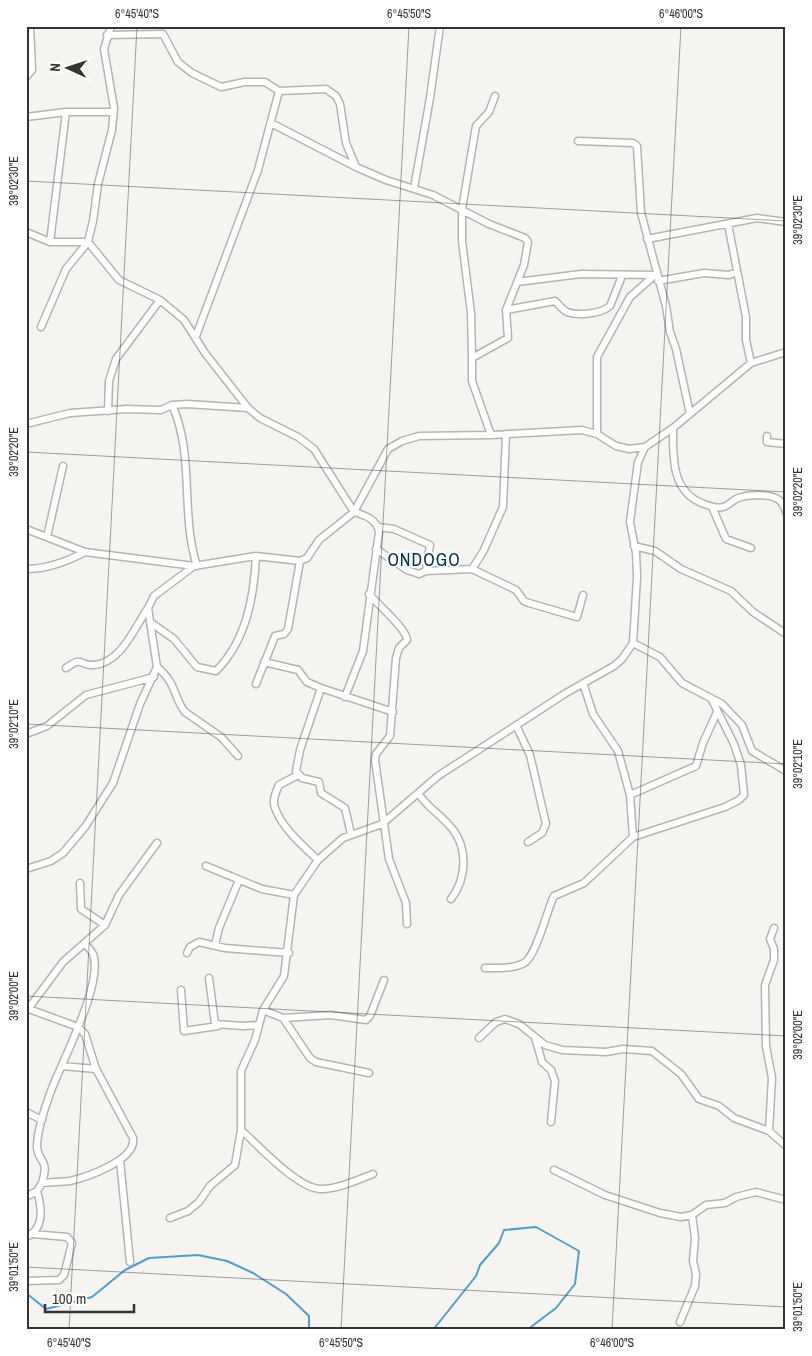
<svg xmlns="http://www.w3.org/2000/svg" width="812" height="1356" viewBox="0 0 812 1356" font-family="'Archivo Narrow',sans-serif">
<rect width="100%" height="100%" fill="#f5f4f1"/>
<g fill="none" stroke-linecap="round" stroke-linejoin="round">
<path stroke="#4f9ece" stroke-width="2" d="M26,1293L46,1309L92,1297L125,1270L149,1258L198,1255L227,1261L253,1273L286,1294L309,1316V1330
M433,1330L476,1276L480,1265L499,1243L504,1230L536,1227L579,1251L575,1284L556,1308L527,1330"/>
<g stroke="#b5b4b1" stroke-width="9">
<path id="minor" d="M107,35L163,34L178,62L192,73L221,87L245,82H265L279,91
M26,77L32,70L30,26
M26,117L66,112H113
M271,123L356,167L386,180L433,195L489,224L525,238L528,242L524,265L506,310L508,338L472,358V381L491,435
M578,141L633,143L637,146L641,213L666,306L670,332L676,349L690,414
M414,188L430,98L440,26
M728,224L746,317V340L751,363
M26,232L50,242H88L119,280L160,300L184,320L205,353L248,408L260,418L298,437L314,449L354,512C364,515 377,519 379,532L363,651L345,697
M647,239L757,218L786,222
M50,242L66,112
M658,281L704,273L729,275L737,272
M517,282L581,274L656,275
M506,310L555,301C559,305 563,310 567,312C578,316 601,314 610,306L622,276
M41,327L66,269L88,242L93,221L98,184L112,130L114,108L104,49L111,26
M196,336L258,170L279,91L326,89L336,96L340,104L346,143L356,167
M472,358L471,313L462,241V209L476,126L489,112L495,96
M172,405C195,455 180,513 197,566
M108,411L109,381L116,359L160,300
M26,424L70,413L127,409L161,410L172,405L187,404L248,408
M673,428C673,458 671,492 704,504C710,506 717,509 723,507C728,506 732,501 736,499C746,494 774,493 781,502C783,504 785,509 786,512
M597,434V357L630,297L655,275
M767,436V442L786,444
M712,507L726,539L751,548
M378,527L394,529L430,545L426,571
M26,529L85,552L194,566L256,556L300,561L307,558L319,540L354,512L388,449L402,441L419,436L491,435L582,430L597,434L616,446L629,449L645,447L673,428L751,363L786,352
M47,537L63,466
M634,546L655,551L681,569L731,591L753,612L786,634
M376,549L407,570L419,574L426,571L472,569L516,590L524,601L529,603L577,617L583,595
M26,569C46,569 68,561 85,552
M472,569L483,552L503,507L506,434
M369,594C378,605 407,629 407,640L399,648L396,658L390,736L376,754L375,760L389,859L406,903L407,924
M150,622L174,639L197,667L216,671C246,641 254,598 256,556
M633,643L660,657L682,683L722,704L742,725L752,751L786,771
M264,662L298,670L307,682L321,688L393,712
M157,667C178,685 172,695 185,712L221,737L238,756
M66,668C84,655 78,666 94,665C121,663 135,627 148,608
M256,684L275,636L284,634L288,629L300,561
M321,688L300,750L296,771L302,778L319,782L321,793L345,808L351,834
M516,725L530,755L546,824L542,833L528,842
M26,734L47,726L86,695L154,677
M298,775L279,785C276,792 272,800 275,808C282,828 303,846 318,860
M418,793C426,806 438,813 448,824C468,844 468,877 451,899
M630,795L696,766L703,743L717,712
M633,837L725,807L739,800L744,795L741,765L734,744L711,698
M206,866L262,889L294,895
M26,869L51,861L63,853L85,827L113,783L140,704L157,667L148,608L154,596L194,566
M80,883L81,909L105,925
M215,945L219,928L239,880
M187,953L190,947L199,942L225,948L289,953
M485,968C497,968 513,969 524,963C536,957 547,910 554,896L584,883L633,837L630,795L618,751L593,714L583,683
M209,978L215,1024L243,1026L258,1025
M181,990L184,1031L218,1026
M26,1008L78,1027L85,1034L96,1069L133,1138C137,1160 87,1177 70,1181C61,1182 51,1182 42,1183L37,1191L26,1197
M28,1009L63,962L105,925L119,895L157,843
M263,1010L283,1018L331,1015L366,1020L370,1016L384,980
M283,1018L310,1058L316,1062L369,1073
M535,1037L542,1062L551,1070L555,1081L551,1122
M479,1038L496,1022L505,1019L519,1024L545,1045L562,1050L606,1052L623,1049L652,1051L681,1074L699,1099L719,1106L734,1118L769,1131L786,1146
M62,1066L96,1069
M26,1112L42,1120
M241,1130C258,1145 298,1189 321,1189C338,1189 357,1180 373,1174
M769,1131L772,1078L766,1046L765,985L774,960V949L770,939L774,928
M120,1160L130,1262
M554,1170L605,1195L660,1213L681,1217L692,1215L706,1205L725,1203L736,1197L756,1192L786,1200
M42,1183C50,1157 38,1164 37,1147C37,1130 45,1108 51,1091C62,1061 104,983 93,954C91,950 88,947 86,945
M170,1218L188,1211L199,1202L210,1186L235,1165L241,1130V1071L255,1040L263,1010L284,976L294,895L318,860L343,838L382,824L438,776L566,693L614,666L622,659L633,643L637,577L636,553L630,522L638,462L645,447
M26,1237C45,1229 42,1208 37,1191
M26,1281L59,1280L64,1275L72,1243L67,1237L33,1234
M680,1322L695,1286L696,1274L693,1261L695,1238L692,1215"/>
</g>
<use href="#minor" stroke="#fff" stroke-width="6"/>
</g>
<path fill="none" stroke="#343332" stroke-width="1" stroke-opacity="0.45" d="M26,181L786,221M26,452L786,492M26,724L786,764M26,996L786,1036M26,1267L786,1307M69,1330L137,26M341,1330L409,26M612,1330L681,26"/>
<g text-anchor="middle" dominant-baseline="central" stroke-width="4" stroke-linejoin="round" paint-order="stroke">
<g font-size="18" letter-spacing="1" fill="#003446" stroke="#fff">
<text x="424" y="559">ONDOGO</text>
</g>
</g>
<rect width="812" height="1356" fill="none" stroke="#ffffff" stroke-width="55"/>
<g transform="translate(68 68) rotate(273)" stroke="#ffffff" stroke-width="4" paint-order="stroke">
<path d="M0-4L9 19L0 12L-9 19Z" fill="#343332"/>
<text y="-8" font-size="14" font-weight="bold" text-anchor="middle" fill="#343332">N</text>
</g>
<path d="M45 1304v8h89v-8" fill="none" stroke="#343332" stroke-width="2.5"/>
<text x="52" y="1304" font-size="15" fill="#343332" stroke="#ffffff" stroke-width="4" paint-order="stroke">100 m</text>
<rect x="28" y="28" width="756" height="1300" fill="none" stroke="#343332" stroke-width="2"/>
<g font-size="12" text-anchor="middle" fill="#343332">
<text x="137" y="18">6°45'40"S</text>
<text x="409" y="18">6°45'50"S</text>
<text x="681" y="18">6°46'00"S</text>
<text transform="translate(14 181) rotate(-90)" y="4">39°02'30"E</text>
<text transform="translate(798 220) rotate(-90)" y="4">39°02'30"E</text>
<text transform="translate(14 452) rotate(-90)" y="4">39°02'20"E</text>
<text transform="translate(798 492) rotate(-90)" y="4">39°02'20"E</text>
<text transform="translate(14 724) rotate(-90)" y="4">39°02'10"E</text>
<text transform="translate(798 764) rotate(-90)" y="4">39°02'10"E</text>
<text transform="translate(14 996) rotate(-90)" y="4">39°02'00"E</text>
<text transform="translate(798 1035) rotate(-90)" y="4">39°02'00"E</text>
<text transform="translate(14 1267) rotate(-90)" y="4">39°01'50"E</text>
<text transform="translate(798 1307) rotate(-90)" y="4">39°01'50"E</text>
<text x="69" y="1347">6°45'40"S</text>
<text x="341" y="1347">6°45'50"S</text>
<text x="612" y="1347">6°46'00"S</text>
</g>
</svg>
